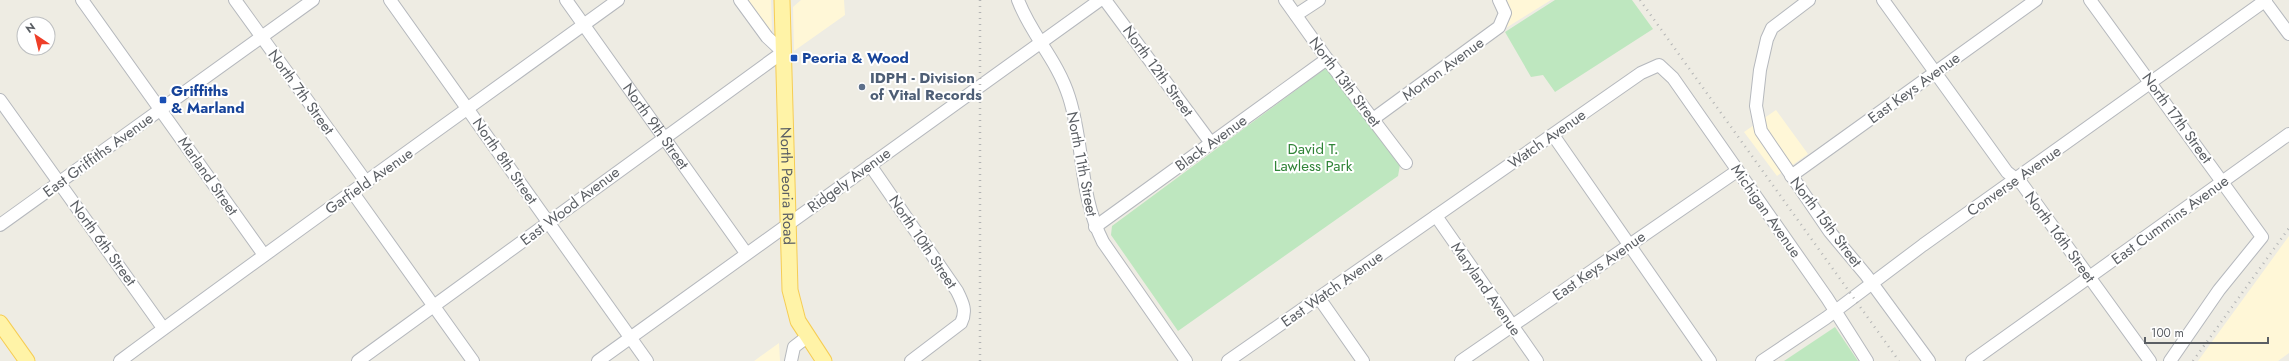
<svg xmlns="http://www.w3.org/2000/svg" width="2289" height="361" viewBox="0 0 2289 361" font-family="Jost,sans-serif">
<rect width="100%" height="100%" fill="#eeece3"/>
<path fill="#fff7d7" d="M746,0H771L772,32H770Z
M801,0H844L845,15L794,51L793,7Z
M1507,0H1551L1506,28L1511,17Z
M1776,110L1808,154L1777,176L1744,132Z
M2289,236V353L2278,361H2198Z
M779,343L780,361H754Z"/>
<path fill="#bee7bf" d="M1555,0H1632L1653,29L1555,92L1543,75L1531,77L1505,32Z
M1326,68L1400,165L1398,176L1178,331L1111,235L1112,226Z
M1835,327L1858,361H1784Z"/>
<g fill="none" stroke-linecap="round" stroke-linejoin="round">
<g stroke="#b5b8bd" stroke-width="14">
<g id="minor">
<path d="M82,0L264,255"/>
<path d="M235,0L367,183"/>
<path d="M390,0L647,361"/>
<path id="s1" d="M566,0L746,253"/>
<path d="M1018,0C1031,35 1057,59 1069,97C1085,147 1078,192 1103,242L1186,361"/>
<path d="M1105,0L1211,143"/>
<path d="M1285,0L1327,59L1406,163"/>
<path d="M1809,0L1772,28L1767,39L1760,70L1756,106L1761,131L1830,232L1866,275L1929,361"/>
<path d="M1883,0L2007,172L2022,184L2150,361"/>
<path d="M2090,0L2262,237L2219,290L2170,361"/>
<path d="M2264,0L2289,34"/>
<path d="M1296,15L1319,0"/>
<path d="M0,100L163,328"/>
<path d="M1373,119L1499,27L1505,13L1499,0"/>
<path d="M1553,135L1710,361"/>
<path d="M870,165L957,291C963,303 967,311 961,323L911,361"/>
<path d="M1791,176L2036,0"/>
<path d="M353,193L473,361"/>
<path d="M1436,216L1537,361"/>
<path d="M0,225L313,0"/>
<path d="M1095,227L1327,59"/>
<path d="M1319,298L1363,361"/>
<path d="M120,361C285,239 452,120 618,0"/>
<path d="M358,361L783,52L767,37L740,0"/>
<path d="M598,361L1100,0"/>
<path d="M791,361L794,347L807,337"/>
<path d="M1228,361L1641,73L1659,65L1673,78L1827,298L1867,361"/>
<path d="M1461,361L1737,171"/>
<path d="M1762,361L1826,318L1923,245L2266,0"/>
<path d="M1972,361L2289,134"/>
</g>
</g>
<g stroke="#f6cd54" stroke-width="17">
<g id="major">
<path id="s2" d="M782,0L790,290L798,321L824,361"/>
<path d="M0,323L27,361"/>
</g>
</g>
<use href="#minor" stroke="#fff" stroke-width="12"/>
<use href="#major" stroke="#fff3a7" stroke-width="15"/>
<path stroke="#b4b5b5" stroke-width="2.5" stroke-dasharray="1 5" stroke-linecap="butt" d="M980,0V361
M1640,0L1899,361
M2193,361L2289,228"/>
</g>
<g fill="#1a4fb4" stroke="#fff" stroke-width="1.5">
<rect x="790" y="54" width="8" height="8" rx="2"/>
<rect x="159" y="96" width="8" height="8" rx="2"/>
</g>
<circle fill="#5c6f8a" stroke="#fff" stroke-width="1.5" cx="862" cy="87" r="4"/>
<g text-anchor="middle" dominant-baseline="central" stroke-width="4" stroke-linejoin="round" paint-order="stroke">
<g font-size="15" font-weight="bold" fill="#164399" stroke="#fff" text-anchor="start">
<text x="802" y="58">Peoria &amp; Wood</text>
<text x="171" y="91">Griffiths<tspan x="171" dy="17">&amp; Marland</tspan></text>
</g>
<g font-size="15" fill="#5b5f64" stroke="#fff">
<text transform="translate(1443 69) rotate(-36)">Morton Avenue</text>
<text transform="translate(1158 71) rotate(54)">North 12th Street</text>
<text transform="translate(1345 82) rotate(53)">North 13th Street</text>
<text transform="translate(1914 88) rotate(-36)">East Keys Avenue</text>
<text transform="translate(301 92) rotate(54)">North 7th Street</text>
<text transform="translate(2177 118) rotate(54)">North 17th Street</text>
<text stroke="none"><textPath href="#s1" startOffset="155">North 9th Street</textPath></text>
<text transform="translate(1547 139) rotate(-35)">Watch Avenue</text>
<text transform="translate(1211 143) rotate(-36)">Black Avenue</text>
<text transform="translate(98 155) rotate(-36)">East Griffiths Avenue</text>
<text transform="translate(505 161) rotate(55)">North 8th Street</text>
<text transform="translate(1082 164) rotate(79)">North 11th Street</text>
<text transform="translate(208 176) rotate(55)">Marland Street</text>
<text transform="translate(849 180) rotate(-36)">Ridgely Avenue</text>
<text transform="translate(369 181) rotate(-35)">Garfield Avenue</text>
<text transform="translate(2014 181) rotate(-35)">Converse Avenue</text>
<text stroke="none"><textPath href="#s2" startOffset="186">North Peoria Road</textPath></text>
<text transform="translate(570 206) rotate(-37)">East Wood Avenue</text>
<text transform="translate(1766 211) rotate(55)">Michigan Avenue</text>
<text transform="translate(2170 220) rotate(-36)">East Cummins Avenue</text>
<text transform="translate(1826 222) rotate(53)">North 15th Street</text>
<text transform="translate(2060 237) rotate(54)">North 16th Street</text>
<text transform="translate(923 242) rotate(56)">North 10th Street</text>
<text transform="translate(103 243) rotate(54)">North 6th Street</text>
<text transform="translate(1599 266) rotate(-35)">East Keys Avenue</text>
<text transform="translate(1332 289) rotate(-35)">East Watch Avenue</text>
<text transform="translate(1486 289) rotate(55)">Maryland Avenue</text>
</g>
<g font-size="15" font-weight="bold" fill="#4e5e75" stroke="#fff" text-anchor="start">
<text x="870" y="78">IDPH - Division<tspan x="870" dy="17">of Vital Records</tspan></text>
</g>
<g font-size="15" fill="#318438" stroke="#fff">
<text x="1313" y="149">David T.<tspan x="1313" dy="17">Lawless Park</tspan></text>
</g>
</g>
<g transform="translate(36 36) rotate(325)"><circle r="19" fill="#ffffff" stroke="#bdbfc1"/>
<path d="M0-3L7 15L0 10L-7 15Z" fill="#ee3e28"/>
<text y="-6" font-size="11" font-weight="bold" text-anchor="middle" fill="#5b5f64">N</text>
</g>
<path d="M2145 337v6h123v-6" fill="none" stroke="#5b5f64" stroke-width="2"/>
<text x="2151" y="337" font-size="12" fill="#5b5f64" stroke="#ffffff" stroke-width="3" paint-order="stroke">100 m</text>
</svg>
